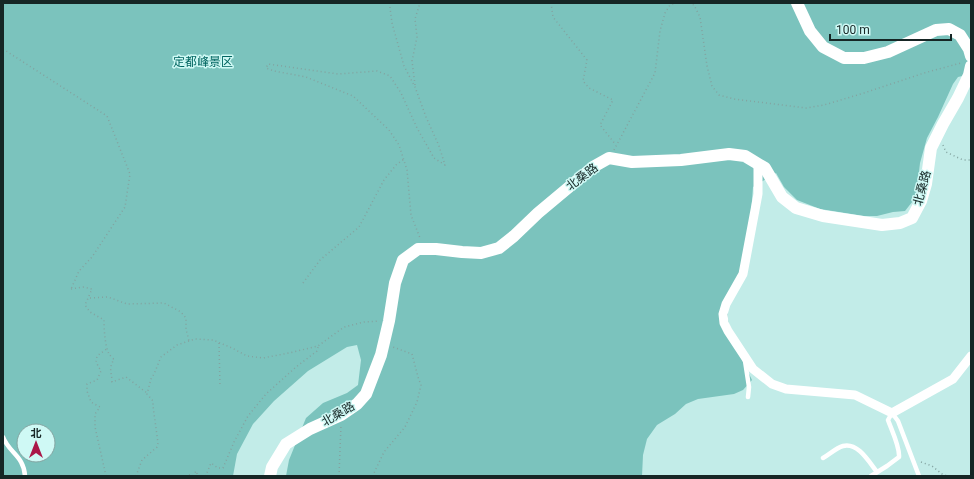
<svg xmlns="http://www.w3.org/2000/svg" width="974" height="479" viewBox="0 0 974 479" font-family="Roboto,'Noto Sans SC',sans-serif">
<rect width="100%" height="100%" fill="#c2ece8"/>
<path fill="#7bc3bd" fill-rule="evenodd" d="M3,3H971V74L958,77L953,84L938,117L927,138L920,163L916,197L905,211L893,212L877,216H864L820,209L797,200L784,187L776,173L753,187L748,252L728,302V319L730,334L752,380L743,390L734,394L698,399L686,404L675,414L657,425L647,439L643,455L642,476H286L289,460L306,418L323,403L347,393L358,385L361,360L357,345L347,347L308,371L274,401L253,424L237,454L233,476H3ZM24,431H48V455H24Z"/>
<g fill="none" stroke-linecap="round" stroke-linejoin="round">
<path stroke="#83a3a0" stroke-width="1.5" stroke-dasharray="1 3" stroke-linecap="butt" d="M390,3V8L392,23L404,66L415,87L426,117L439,146L445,165L434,158L417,128L401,93L390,76L377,71L338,74L268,64L266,68L274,71L306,77L353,96L389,130L399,145L407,170L411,215L420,238
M551,3L553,17L587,60L583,81L589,88L613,100L600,125L616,145
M689,3L694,5L700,17L707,66L712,86L719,95L734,99L806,108L824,105L864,93L924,73L961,63
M3,49L107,116L130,174L125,207L92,257L79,271L71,289
M415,85L412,61L417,37L415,19L420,3
M943,145L946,152L963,160H971
M614,150L655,73L660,31L665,13L670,5L677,3
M303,283L320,260L359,227L384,180L396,165L404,159
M71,289L83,287L92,289L85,305L90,312L104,320C104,330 105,346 109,354C110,355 113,359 114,359C108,370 112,372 112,382L126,377L147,393
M90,298L108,297L127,304L164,303L181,312L186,318V329L189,341
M219,343L220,387
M921,462L932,466L942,474L947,476
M106,476L95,427V414L100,407L91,402L87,391V384L97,380L101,371L96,362L97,356L108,348
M136,476L142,460L157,447L158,443L153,406V401L147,394L151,379L154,374L161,357L177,345L195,339L213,340L232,348L247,356L263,358L289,353L318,346L344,327L364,322L379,321
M187,476V474L192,476
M193,476L196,471L198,476
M205,476L206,475L211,463L218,468H223L234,442L248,416L266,394L296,367L317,351L318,347
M339,476L341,425
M376,476L374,473L384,452L405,427L417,402L421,385L418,377L412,354L393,347"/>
<path stroke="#fff" stroke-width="4.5" d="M745,361L749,387L748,397
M3,437C9,453 24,456 25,476
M823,458C830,454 836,448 843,446C858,442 869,462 877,472
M871,476L887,466L899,457C900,447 892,431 888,420L892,413L898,421L919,476"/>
<path stroke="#fff" stroke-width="9" d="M758,164V194L743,274L726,304L723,314L724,323L728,331L753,369L772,384L786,389L855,395L892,413L953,379L971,356"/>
<path stroke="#fff" stroke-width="12" d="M797,3L810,31L823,47L844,58H864L888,52L936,30L949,29L960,35L969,49L971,56
M270,476L272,467L286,444L310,429L341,415L357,404L366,394L381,355L389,321L395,283L403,260L418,249H436L462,252L481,253L499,248L514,236L538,213L593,167L609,158L632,162L681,160L729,154L745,156L765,168L782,197L796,208L823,216L882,225L900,223L912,218L921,201L926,184L931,148L943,124L958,98L969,75L971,66"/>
</g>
<g text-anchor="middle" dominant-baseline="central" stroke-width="3" stroke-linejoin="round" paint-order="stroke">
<g font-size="12" fill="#006560" stroke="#cff9f5">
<text x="203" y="62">定都峰景区</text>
</g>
<g font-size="12" fill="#162625" stroke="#cff9f5">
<text transform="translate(582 177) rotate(-37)">北桑路</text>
<text transform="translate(922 188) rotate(-75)">北桑路</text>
<text transform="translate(338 414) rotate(-30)">北桑路</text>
</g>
</g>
<rect width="974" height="479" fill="none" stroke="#162625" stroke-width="8"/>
<g transform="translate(36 443)"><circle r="19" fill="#cff9f5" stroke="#85a5a2"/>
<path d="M0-3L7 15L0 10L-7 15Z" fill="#aa1748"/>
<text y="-6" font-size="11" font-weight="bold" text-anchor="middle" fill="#162625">北</text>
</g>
<path d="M830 34v6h121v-6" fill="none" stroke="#162625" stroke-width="2"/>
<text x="836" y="34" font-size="12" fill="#162625" stroke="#cff9f5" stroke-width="3" paint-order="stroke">100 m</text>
</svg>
